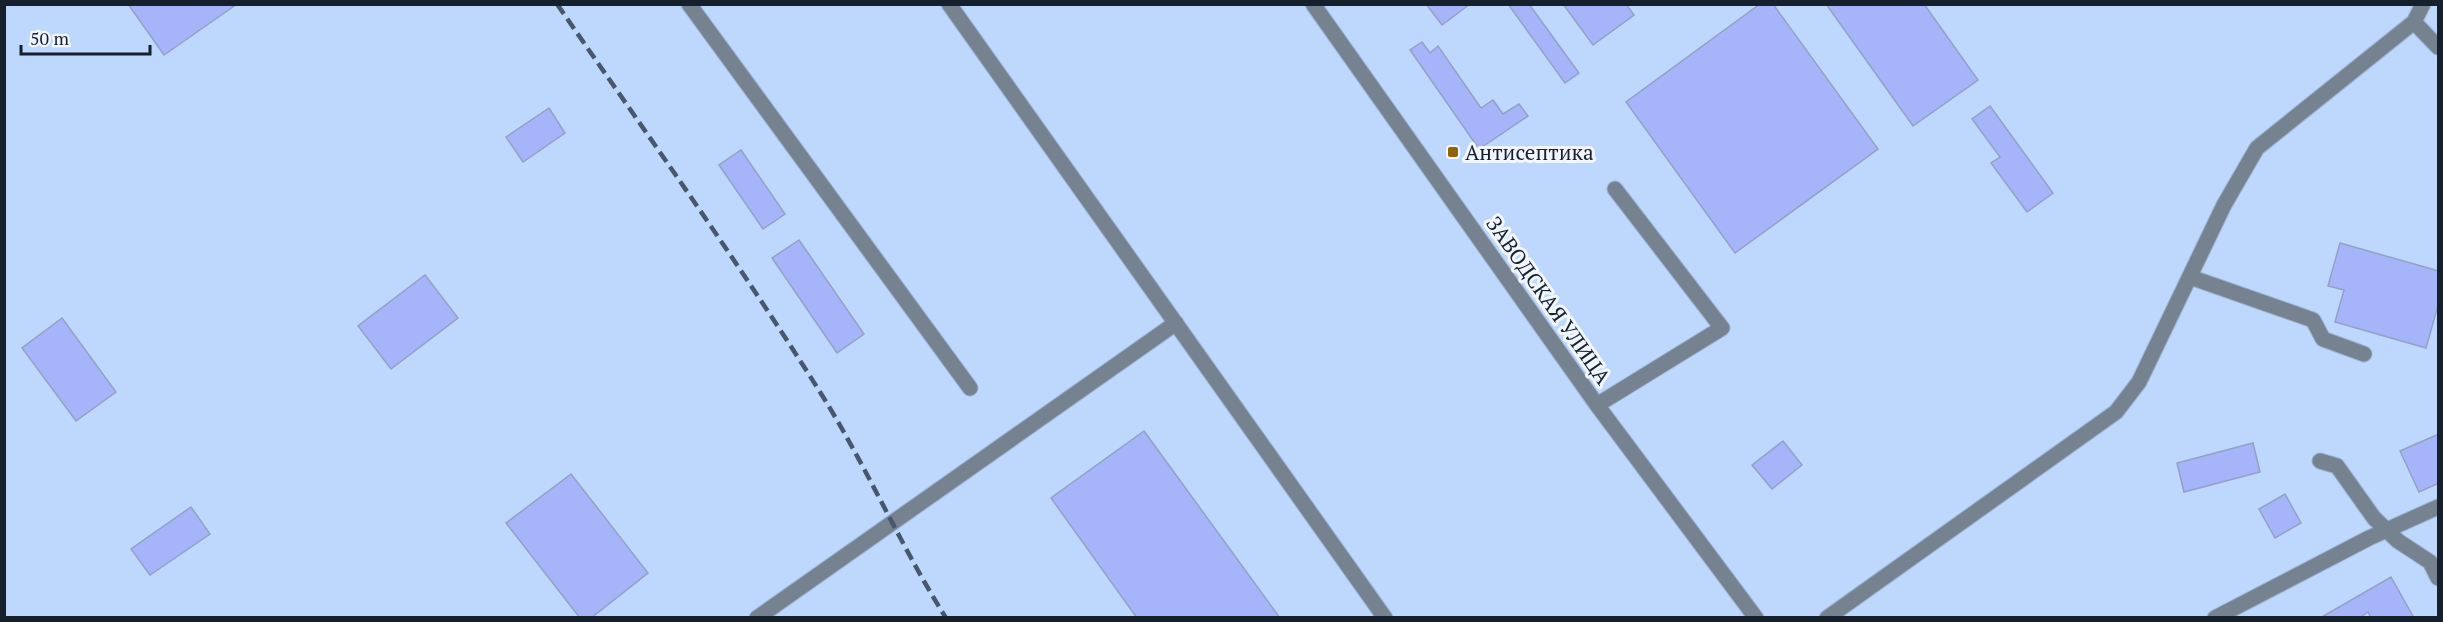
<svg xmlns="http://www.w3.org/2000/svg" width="2443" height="622" viewBox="0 0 2443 622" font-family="'PT Serif',serif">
<rect width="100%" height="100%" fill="#bdd8fc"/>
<path fill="#a6b4fa" stroke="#969fc6" stroke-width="1.5" d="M128,4H237L164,55Z
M1426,4H1470L1442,25Z
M1508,4H1529L1579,73L1565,83Z
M1563,4H1626L1634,15L1593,45Z
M1760,4H1773L1878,149L1735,253L1626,102Z
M1826,4H1924L1978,80L1913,126Z
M1422,42L1430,53L1438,46L1481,108L1493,100L1503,114L1519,104L1528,116L1479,149L1410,50Z
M1990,106L2053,193L2027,212L1991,163L2000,157L1972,119Z
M549,108L565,133L523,162L506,137Z
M741,150L785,214L763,229L719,165Z
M799,240L864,334L837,353L772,258Z
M2340,243L2439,271V302L2426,348L2335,322L2344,290L2328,286Z
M425,275L458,318L391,369L358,326Z
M62,318L116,392L76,421L22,348Z
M1144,431L1280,618H1137L1051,498Z
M2439,434V483L2419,492L2400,451Z
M1783,441L1802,465L1772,489L1752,465Z
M2253,443L2260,472L2184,492L2177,463Z
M571,474L648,573L591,618H580L506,523Z
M2285,494L2301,523L2275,538L2259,509Z
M191,507L210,534L150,575L131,549Z
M2391,577L2414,618H2371L2368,612L2359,618H2320Z"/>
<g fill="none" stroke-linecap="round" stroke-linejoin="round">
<g stroke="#9cb3d3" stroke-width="17">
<path id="minor" d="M689,4L970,388
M949,4L1385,618
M1313,4L1597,405L1756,618
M2414,22L2438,47
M2190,277L2313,320L2323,339L2364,354
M1597,405L1722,328L1615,189
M2320,461L2337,466L2374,518L2398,541L2430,562L2438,578
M757,618L1176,323
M1827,618L2116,412L2139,382L2224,205L2257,148L2414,22L2423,4
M2215,618L2369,538L2438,507"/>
</g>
<use href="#minor" stroke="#778291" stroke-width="15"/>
<path stroke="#48576b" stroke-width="4.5" stroke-dasharray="12 6" stroke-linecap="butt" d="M557,4C646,133 737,260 820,392C866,465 900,545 946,618"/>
</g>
<rect fill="#92630f" stroke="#f2f7ff" stroke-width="2" x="1447" y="146" width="12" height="12" rx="3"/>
<g text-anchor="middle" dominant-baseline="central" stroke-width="6" stroke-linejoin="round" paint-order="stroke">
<g font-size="21" fill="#16202d" stroke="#f2f7ff" text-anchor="start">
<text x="1465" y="152">Антисептика</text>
</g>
<g font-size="21" fill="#16202d" stroke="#f2f7ff">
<text transform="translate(1549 300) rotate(55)">ЗАВОДСКАЯ УЛИЦА</text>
</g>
</g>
<rect width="2443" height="622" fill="none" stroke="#16202d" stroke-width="12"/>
<path d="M21 45v9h129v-9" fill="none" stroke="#16202d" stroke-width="3"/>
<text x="30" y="45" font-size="18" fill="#16202d" stroke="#f2f7ff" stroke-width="4.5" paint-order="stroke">50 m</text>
</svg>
